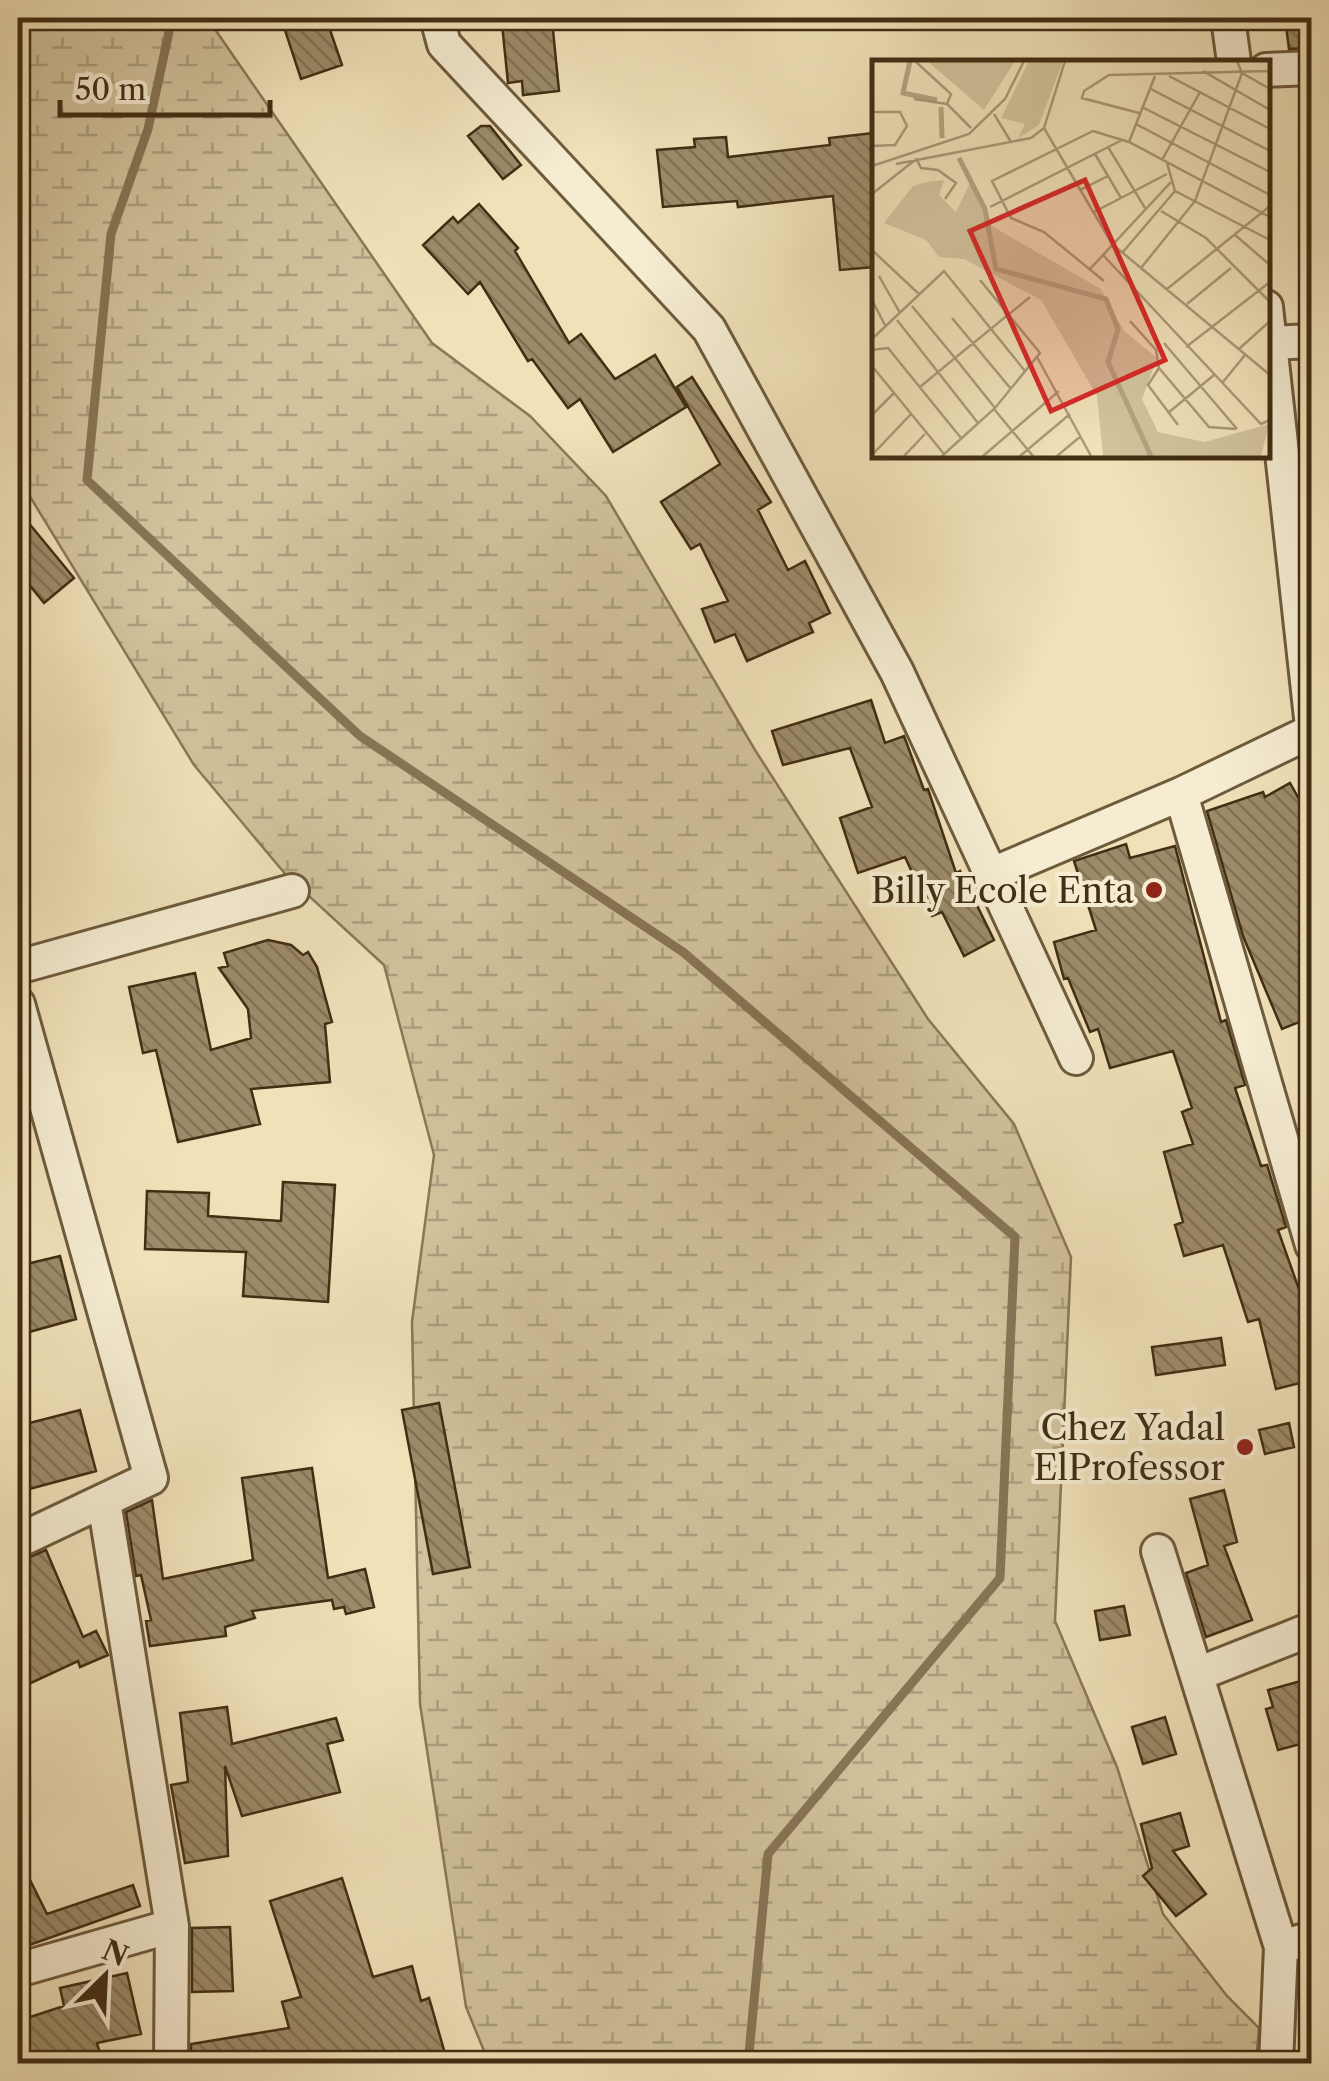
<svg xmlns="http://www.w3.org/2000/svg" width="1329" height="2081" viewBox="0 0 1329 2081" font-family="'Libre Caslon Text',serif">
<defs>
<pattern id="wetland-marsh" width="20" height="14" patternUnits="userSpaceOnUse" patternTransform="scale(2.5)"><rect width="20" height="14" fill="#d2c39d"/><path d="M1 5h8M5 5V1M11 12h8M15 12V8" fill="none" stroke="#ac9f7f"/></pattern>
<pattern id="building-back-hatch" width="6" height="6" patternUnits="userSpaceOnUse" patternTransform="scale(2.5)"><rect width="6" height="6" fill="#9c8b69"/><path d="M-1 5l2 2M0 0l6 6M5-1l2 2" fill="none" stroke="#817255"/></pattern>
</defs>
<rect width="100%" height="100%" fill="#f0e1b9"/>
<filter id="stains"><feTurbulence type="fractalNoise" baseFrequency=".002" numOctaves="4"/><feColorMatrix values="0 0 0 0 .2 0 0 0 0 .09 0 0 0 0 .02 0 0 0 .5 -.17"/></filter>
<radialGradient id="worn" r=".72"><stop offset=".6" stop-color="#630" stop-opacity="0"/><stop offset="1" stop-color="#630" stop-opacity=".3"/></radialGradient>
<path fill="url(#wetland-marsh)" stroke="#8a7858" stroke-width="2.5" d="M18,18H214L212,25L432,343L530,416L606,496L755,750L928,1019L1014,1124L1071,1257L1055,1621L1117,1767L1163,1914L1227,1996L1259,2028L1256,2063H489L466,2007L420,1704L412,1322L434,1155L384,965L286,875L194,765L18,477Z"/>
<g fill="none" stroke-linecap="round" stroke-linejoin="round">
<path stroke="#867555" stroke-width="9" d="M172,18L148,129L111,234L87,480L360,736L683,952L1015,1237L1000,1578L768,1854L748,2064"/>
</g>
<path fill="url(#building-back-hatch)" stroke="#412e13" stroke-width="2.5" d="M281,18H326L342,65L301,79Z
M1285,18H1312V48L1289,49Z
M552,20L559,91L523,95L522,81L508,83L502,24Z
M481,126H490L521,165L503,179L468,136Z
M874,133V267L840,270L833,196L738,207L737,201L663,207L657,150L695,147L694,139L726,137L728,157L830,145L829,138Z
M479,204L518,248L515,251L569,343L581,334L615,379L655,355L686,407L613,452L580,399L568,408L532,359L528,361L480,282L468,294L423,245L453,217L458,223Z
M692,377L771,502L758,510L788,570L805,561L830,613L809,623L813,632L747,661L735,634L715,642L702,609L728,601L700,544L691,549L661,502L720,464L677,387Z
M18,510L74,578L44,603L18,571Z
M871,700L885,743L904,736L924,790L928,789L956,873L960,871L994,940L964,956L942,912L932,916L905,857L858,873L840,818L872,807L850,748L783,765L772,731Z
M1290,783L1312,822V1017L1282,1029L1243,936L1207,811L1263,792L1265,797Z
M1126,844L1130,858L1175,846L1221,1022L1226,1020L1245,1085L1235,1088L1261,1166L1267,1165L1286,1227L1278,1230L1312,1326V1380L1276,1389L1259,1319L1248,1322L1223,1245L1184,1256L1175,1225L1183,1222L1164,1152L1193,1144L1182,1112L1192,1108L1173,1051L1110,1068L1098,1029L1090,1032L1068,978L1064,979L1054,942L1096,930L1074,861Z
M268,940L291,945L303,955L308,952L317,967L332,1022L325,1024L330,1082L251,1089L260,1124L178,1142L156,1050L143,1053L129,987L195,973L211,1050L251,1038L248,1009L219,968L228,966L224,953Z
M283,1182L335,1185L328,1302L243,1296L246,1252L145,1249L147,1191L209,1193L208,1216L281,1221Z
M60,1256L76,1319L18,1335V1266Z
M1221,1338L1225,1365L1156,1375L1152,1347Z
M439,1403L470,1567L433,1574L402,1410Z
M80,1410L96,1471L18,1492V1426Z
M1289,1423L1294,1447L1265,1454L1259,1430Z
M312,1468L328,1578L365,1569L374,1607L346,1614L344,1607L334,1609L332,1600L252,1611L255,1618L225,1627L226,1636L150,1646L146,1621L151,1620L141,1575L136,1576L126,1512L152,1500L163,1579L253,1560L242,1478Z
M1224,1490L1237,1542L1224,1546L1252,1620L1206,1637L1186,1573L1208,1565L1190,1499Z
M46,1550L83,1637L96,1631L108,1655L80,1667L78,1661L18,1689V1612L30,1607L18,1579V1562Z
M1124,1606L1130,1635L1100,1640L1095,1611Z
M1312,1678V1741L1278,1750L1266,1709L1273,1707L1268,1690Z
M227,1707L232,1744L336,1718L343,1740L327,1744L340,1792L242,1816L225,1766L228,1856L185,1863L171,1785L188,1782L180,1713Z
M1165,1717L1176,1754L1143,1764L1132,1727Z
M1180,1813L1189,1846L1173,1851L1206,1894L1176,1916L1143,1876L1152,1868L1141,1824Z
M18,1856L47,1914L133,1885L140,1906L18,1949Z
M342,1878L373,1977L412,1966L421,2001L429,1998L448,2064H306L304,2056L279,2064H191V2044L289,2028L282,2002L301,1997L270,1901Z
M230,1927L233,1991L192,1992V1928Z
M127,1973L141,2034L97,2043L103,2064H18V2021L64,2006L60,1988Z"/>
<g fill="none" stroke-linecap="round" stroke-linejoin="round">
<g stroke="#6d5b3c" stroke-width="38">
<path id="minor" d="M437,18L444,44L709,329L897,672L1076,1058
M1228,18L1234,62
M1266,70L1312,68
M1266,307L1312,727
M1271,343L1312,341
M1181,794L1312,1245
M990,875L1181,794L1312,731
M18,967L292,891
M18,1004L151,1478L18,1541
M104,1501L172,1926L171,2064
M1158,1551L1281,1947L1276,2064
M1198,1674L1312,1629
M1281,1947L1312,1938
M18,1970L172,1926"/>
</g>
<use href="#minor" stroke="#f5ecd2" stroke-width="32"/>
</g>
<g fill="#8f2418" stroke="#f5ecd2" stroke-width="4">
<circle cx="1154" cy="890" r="10"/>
<circle cx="1245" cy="1447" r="10"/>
</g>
<g text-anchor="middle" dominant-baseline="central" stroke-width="8" stroke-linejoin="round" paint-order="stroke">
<g font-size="35" fill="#412e13" stroke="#f5ecd2" text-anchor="end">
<text x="1134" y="890">Billy Ecole Enta</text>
<text x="1225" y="1427">Chez Yadal<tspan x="1225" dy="40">ElProfessor</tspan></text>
</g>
</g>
<g transform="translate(872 60)">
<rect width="398" height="398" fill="#f0e1b9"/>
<path d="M157,1H191L167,65L146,78L153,64L129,58Z" fill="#d2c39d"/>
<path d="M100,119L118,165L229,229L252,271L285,298L270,339L286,372L333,382L397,364L389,396H231L225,336L169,240L92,199L67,197L54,180L12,163L41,126L55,122L72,120L67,135L84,152Z" fill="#d2c39d"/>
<path d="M55,1H143L112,50Z" fill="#d2c39d"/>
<path fill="none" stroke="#b4a481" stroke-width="5" d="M38,1L31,33L65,40M69,47L70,78M87,98L113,149L124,209L234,239L246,269L236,302L279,396"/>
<path fill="none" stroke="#a97" stroke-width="2.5" d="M43,1L79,34L75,44L99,68M331,11L398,50M370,13L398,29M297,16L398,69M279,29L398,91M42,39L75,44M270,47L398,112M0,52H28L35,66L23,85L0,86M267,53L210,38L212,31L237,15L398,11M122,54L139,82M264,64L398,135M172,68L240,184L398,315M257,82L283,16M236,87L273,148M223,94L249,138M44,98L49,108L66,110L84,123L73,139M290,100L328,32M295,103L303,131L398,180M24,104L159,78L172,68L193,1M0,106L97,74L133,39L152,1M208,130L236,116M0,134L43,100M118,147L250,80M289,151L334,178L398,242M222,152L295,114M363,175L398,205M0,190L48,235M250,193L303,131M231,195L389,364L398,360M269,208L323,141L370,13L365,1M218,209L299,122M7,216L28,253M232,221L172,172L139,158L120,121L221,71L257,82L398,157M295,229L398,146M0,240L14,267M315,244L359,208M40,246L83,298L158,237M80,258L139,329M25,260L106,363M258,261L284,290L287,308L276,325L306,365M0,279L72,211L153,311M292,283L365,369M314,287L398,222M367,289L398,261M0,290L16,288L89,378M165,297L219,396M0,306L72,394M287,308L337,367L364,369M351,322L373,295M48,327L83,298L123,348M122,349L161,396M296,353L342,315M0,355L22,333M0,395L39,354M32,396L53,374M70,396L123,348L168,293L108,220M111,396L187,331M148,396L198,354M185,396L209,376"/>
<path fill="#d62828" fill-opacity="0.15" stroke="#d62828" stroke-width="5" d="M213,120L293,300L179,351L98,171Z"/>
<rect width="398" height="398" fill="none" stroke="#412e13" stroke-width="5"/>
</g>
<rect width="1329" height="2081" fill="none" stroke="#f0e1b9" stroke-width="60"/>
<rect x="20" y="20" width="1289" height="2041" fill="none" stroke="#412e13" stroke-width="5"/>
<rect x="30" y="30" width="1269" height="2021" fill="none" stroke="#412e13" stroke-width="2.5"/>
<g transform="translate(105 1976) rotate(24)" stroke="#f5ecd2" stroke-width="8" paint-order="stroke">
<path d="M0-8L18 38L0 25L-18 38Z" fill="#412e13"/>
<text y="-15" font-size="28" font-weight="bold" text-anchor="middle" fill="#412e13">N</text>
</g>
<path d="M60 100v15h210v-15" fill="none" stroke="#412e13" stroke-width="5"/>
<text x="75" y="100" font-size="30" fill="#412e13" stroke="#f5ecd2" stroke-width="8" paint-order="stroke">50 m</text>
<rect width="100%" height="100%" filter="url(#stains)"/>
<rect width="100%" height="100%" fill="url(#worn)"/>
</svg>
